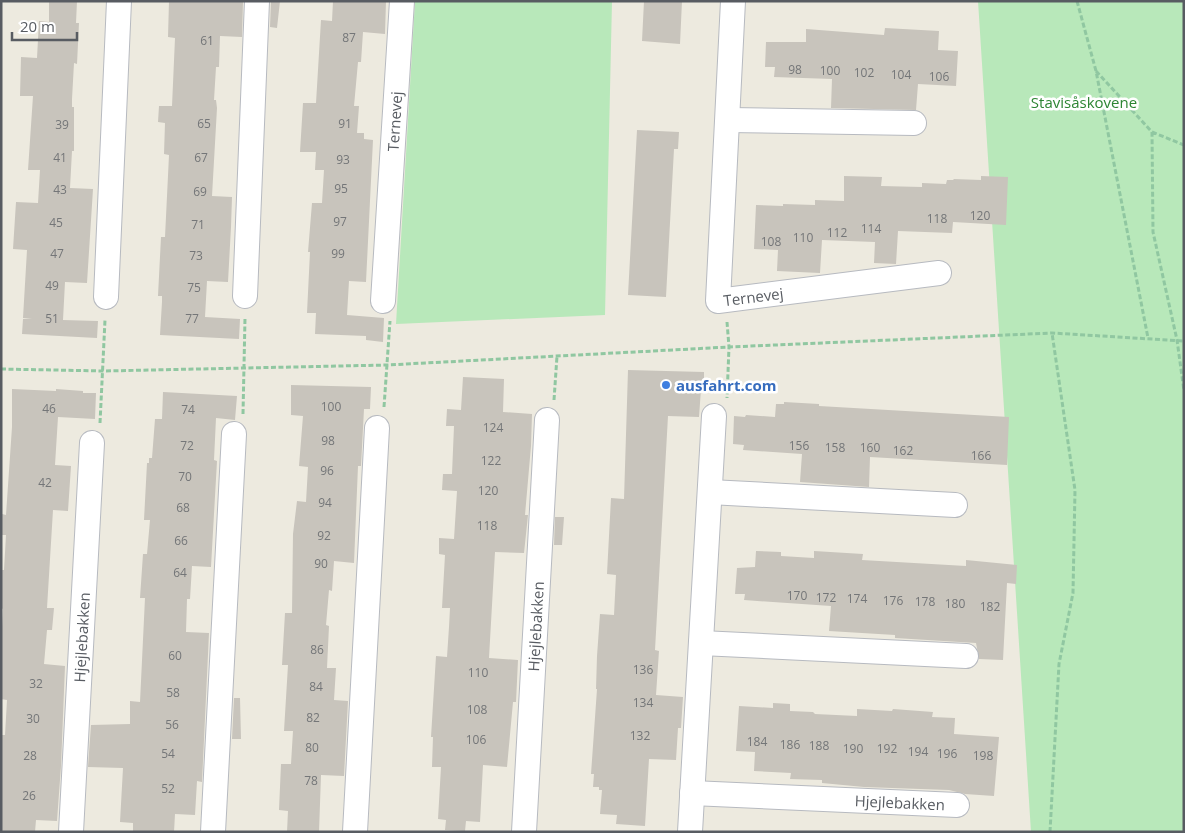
<svg xmlns="http://www.w3.org/2000/svg" width="1185" height="833" viewBox="0 0 1185 833" font-family="'Open Sans',sans-serif">
<rect width="100%" height="100%" fill="#edeadf"/>
<path fill="#b8e8ba" d="M415,1H612L605,315L396,324Z
M978,1H1184V832H1031Z"/>
<path fill="#c8c4bc" d="M49,1H77L76,23H79L77,64L74,63L72,99V107H74V151H72L70,188L93,189L87,283L65,282L63,320L98,321L97,338L22,334L23,319L32,318H23L27,250L13,249L16,202L38,203L40,170H28L33,96H20L21,57L37,58L39,21L49,22Z
M169,1H243L242,37L220,36L219,67H216L214,100H216L217,108L212,196L232,197L231,227L228,282L207,281L205,317L240,319L239,339L160,335L162,302V296H158L161,237H165L169,155L164,154L165,123L158,122L159,106H172L175,38L168,37Z
M271,1H280L277,28L270,27Z
M333,1H386L385,34L363,32L361,62H358L354,106H359L357,133H364V139L373,140L366,282L349,281L347,315L384,318L383,342L366,340V336L315,334L316,313H307L310,252H308L312,203H322L324,170H315L316,152H300L303,103H316L321,20L332,21Z
M644,1H682L680,44L642,41Z
M885,28L939,31L938,50L958,51L956,86L918,84L916,110L831,108L832,79L774,77L775,67H765L766,42H806V29L884,35Z
M637,130L679,132L678,149H674L666,297L628,295Z
M844,176L882,177L881,186L922,187V183L946,184L947,180H954L953,179L981,180V176L1008,177L1006,225L953,222L952,233L898,231L896,264L874,263L875,242L822,240L820,273L777,271L778,250L754,249L756,205L783,206V204L815,205V200L844,201Z
M628,370L704,372V389H701L699,417L668,416L655,650L659,651L656,695L683,697L681,728H678L676,760L649,759L645,826L616,824L617,815L600,814L602,790H599V787H593L594,774H591L597,689H596L597,656L600,614L614,615L616,575L607,574L611,498L624,499Z
M463,377L504,379L503,412L532,414L531,446L525,515H528L524,553L495,552L489,658L518,660L516,702H513L507,767L483,765L480,822L466,821L465,831L445,830L446,820L438,819L441,767H432L433,737H431L436,656L447,657L449,627L450,608H442L445,555L439,554V538L454,539L457,491L442,490L443,474H452L454,426H446L447,409L461,410Z
M291,385L371,387L370,409H364L361,466H358L354,563L334,561L332,591L329,590L326,625L329,626L327,668H336L334,700L348,701L344,776L321,775L319,832H287L288,811L279,810L281,764H291L293,731H284L288,665H282L285,613H292L293,534L297,501L306,502L308,467L299,466L303,416L291,415Z
M12,389L56,391V389L83,391V393H96L95,419L58,417L55,465L71,466L68,511L53,510L47,608H54L52,630H47L44,664L65,666L61,766L57,821L36,820L35,832H1V735H5L7,700L1,699V644L3,609L1,608V570H4L6,535H1V531L2,514L6,515L12,427Z
M163,392L237,396L235,420L216,418L214,460L217,461L211,567L192,566L190,599H187L186,632L209,633L202,782L197,781L195,815L175,814L174,832H133V823L120,822L123,768L88,767L91,725L130,724V701L140,702L145,598H140L143,554H147L150,520H144L147,463H149V458H152L155,419H162Z
M784,402L819,404V406L1009,417L1007,465L870,457L869,487L800,482L802,454L743,450L744,445L733,444L734,416L745,417L746,415L775,417L776,404H784Z
M555,517H564L562,545H554Z
M756,551L781,552V556L814,558V551L863,554L862,560L966,566V560L1017,565L1016,584L1007,583L1003,660L979,659L976,643L895,638V635L829,631L831,606L744,600L745,594H735L737,568L755,567Z
M234,698H240L241,739H232Z
M773,703L790,704V711L813,712L815,714L857,716V709L892,711L893,709L933,712L932,717L955,718L954,734L999,737L994,796L965,794L949,790L864,787L822,783V780L790,779L791,773L754,771L755,752L736,751L739,706L773,708Z"/>
<g fill="none" stroke-linecap="round" stroke-linejoin="round">
<g stroke="#b7bac0" stroke-width="26">
<g id="minor">
<path id="s1" d="M733,1L718,301L939,273"/>
<path d="M728,120L914,123"/>
<path d="M245,296L257,1"/>
<path d="M106,297L119,1"/>
<path id="s2" d="M383,301L402,1"/>
<path d="M710,492L955,505"/>
<path d="M701,643L966,656"/>
<path id="s3" d="M692,793L957,805"/>
<path id="s4" d="M71,832L92,443"/>
<path d="M213,832L234,434"/>
<path d="M355,832L377,428"/>
<path id="s5" d="M524,832L547,420"/>
<path d="M690,832L714,416"/>
</g>
</g>
<path stroke="#90c7a1" stroke-width="3" stroke-dasharray="5 2.5" stroke-linecap="butt" d="M1077,1L1096,71L1148,338
M1096,71L1152,132L1153,232L1177,340L1184,391
M1152,132L1184,145
M727,322L729,347L727,398
M1,369L104,371L387,365L729,347L1052,333L1184,341
M554,400L557,356
M384,407L390,321
M243,414L245,318
M100,423L105,320
M1050,832L1059,664L1073,593L1075,490L1052,333"/>
<use href="#minor" stroke="#fff" stroke-width="24"/>
</g>
<circle fill="#3f7fe0" stroke="#fff" stroke-width="2" cx="666" cy="385" r="5"/>
<g text-anchor="middle" dominant-baseline="central" stroke-width="5" stroke-linejoin="round" paint-order="stroke">
<g font-size="12" fill="#747678">
<text x="349" y="37">87</text>
<text x="207" y="40">61</text>
<text x="795" y="69">98</text>
<text x="830" y="70">100</text>
<text x="864" y="72">102</text>
<text x="901" y="74">104</text>
<text x="939" y="76">106</text>
<text x="204" y="123">65</text>
<text x="345" y="123">91</text>
<text x="62" y="124">39</text>
<text x="60" y="157">41</text>
<text x="201" y="157">67</text>
<text x="343" y="159">93</text>
<text x="341" y="188">95</text>
<text x="60" y="189">43</text>
<text x="200" y="191">69</text>
<text x="980" y="215">120</text>
<text x="937" y="218">118</text>
<text x="340" y="221">97</text>
<text x="56" y="222">45</text>
<text x="198" y="224">71</text>
<text x="871" y="228">114</text>
<text x="837" y="232">112</text>
<text x="803" y="237">110</text>
<text x="771" y="241">108</text>
<text x="57" y="253">47</text>
<text x="338" y="253">99</text>
<text x="196" y="255">73</text>
<text x="52" y="285">49</text>
<text x="194" y="287">75</text>
<text x="52" y="318">51</text>
<text x="192" y="318">77</text>
<text x="331" y="406">100</text>
<text x="49" y="408">46</text>
<text x="188" y="409">74</text>
<text x="493" y="427">124</text>
<text x="328" y="440">98</text>
<text x="187" y="445">72</text>
<text x="799" y="445">156</text>
<text x="835" y="447">158</text>
<text x="870" y="447">160</text>
<text x="903" y="450">162</text>
<text x="981" y="455">166</text>
<text x="491" y="460">122</text>
<text x="327" y="470">96</text>
<text x="185" y="476">70</text>
<text x="45" y="482">42</text>
<text x="488" y="490">120</text>
<text x="325" y="502">94</text>
<text x="183" y="507">68</text>
<text x="487" y="525">118</text>
<text x="324" y="535">92</text>
<text x="181" y="540">66</text>
<text x="321" y="563">90</text>
<text x="180" y="572">64</text>
<text x="797" y="595">170</text>
<text x="826" y="597">172</text>
<text x="857" y="598">174</text>
<text x="893" y="600">176</text>
<text x="925" y="601">178</text>
<text x="955" y="603">180</text>
<text x="990" y="606">182</text>
<text x="317" y="649">86</text>
<text x="175" y="655">60</text>
<text x="643" y="669">136</text>
<text x="478" y="672">110</text>
<text x="36" y="683">32</text>
<text x="316" y="686">84</text>
<text x="173" y="692">58</text>
<text x="643" y="702">134</text>
<text x="477" y="709">108</text>
<text x="313" y="717">82</text>
<text x="33" y="718">30</text>
<text x="172" y="724">56</text>
<text x="640" y="735">132</text>
<text x="476" y="739">106</text>
<text x="757" y="741">184</text>
<text x="790" y="744">186</text>
<text x="819" y="745">188</text>
<text x="312" y="747">80</text>
<text x="853" y="748">190</text>
<text x="887" y="748">192</text>
<text x="918" y="751">194</text>
<text x="168" y="753">54</text>
<text x="947" y="753">196</text>
<text x="30" y="755">28</text>
<text x="983" y="755">198</text>
<text x="311" y="780">78</text>
<text x="168" y="788">52</text>
<text x="29" y="795">26</text>
</g>
<g font-size="15" fill="#2d8533" stroke="#fff">
<text x="1084" y="102">Stavisåskovene</text>
</g>
<g font-size="15" fill="#585c62" stroke="#fff">
<text stroke="none"><textPath href="#s2" startOffset="180">Ternevej</textPath></text>
<text stroke="none"><textPath href="#s1" startOffset="336">Ternevej</textPath></text>
<text stroke="none"><textPath href="#s5" startOffset="206">Hjejlebakken</textPath></text>
<text stroke="none"><textPath href="#s4" startOffset="195">Hjejlebakken</textPath></text>
<text stroke="none"><textPath href="#s3" startOffset="208">Hjejlebakken</textPath></text>
</g>
<g font-size="15" font-weight="bold" fill="#366cbe" stroke="#fff" text-anchor="start">
<text x="676" y="385">ausfahrt.com</text>
</g>
</g>
<rect width="1185" height="833" fill="none" stroke="#585c62" stroke-width="5"/>
<path d="M12 32v8h65v-8" fill="none" stroke="#585c62" stroke-width="2.5"/>
<text x="20" y="32" font-size="15" fill="#585c62" stroke="#ffffff" stroke-width="4" paint-order="stroke">20 m</text>
</svg>
